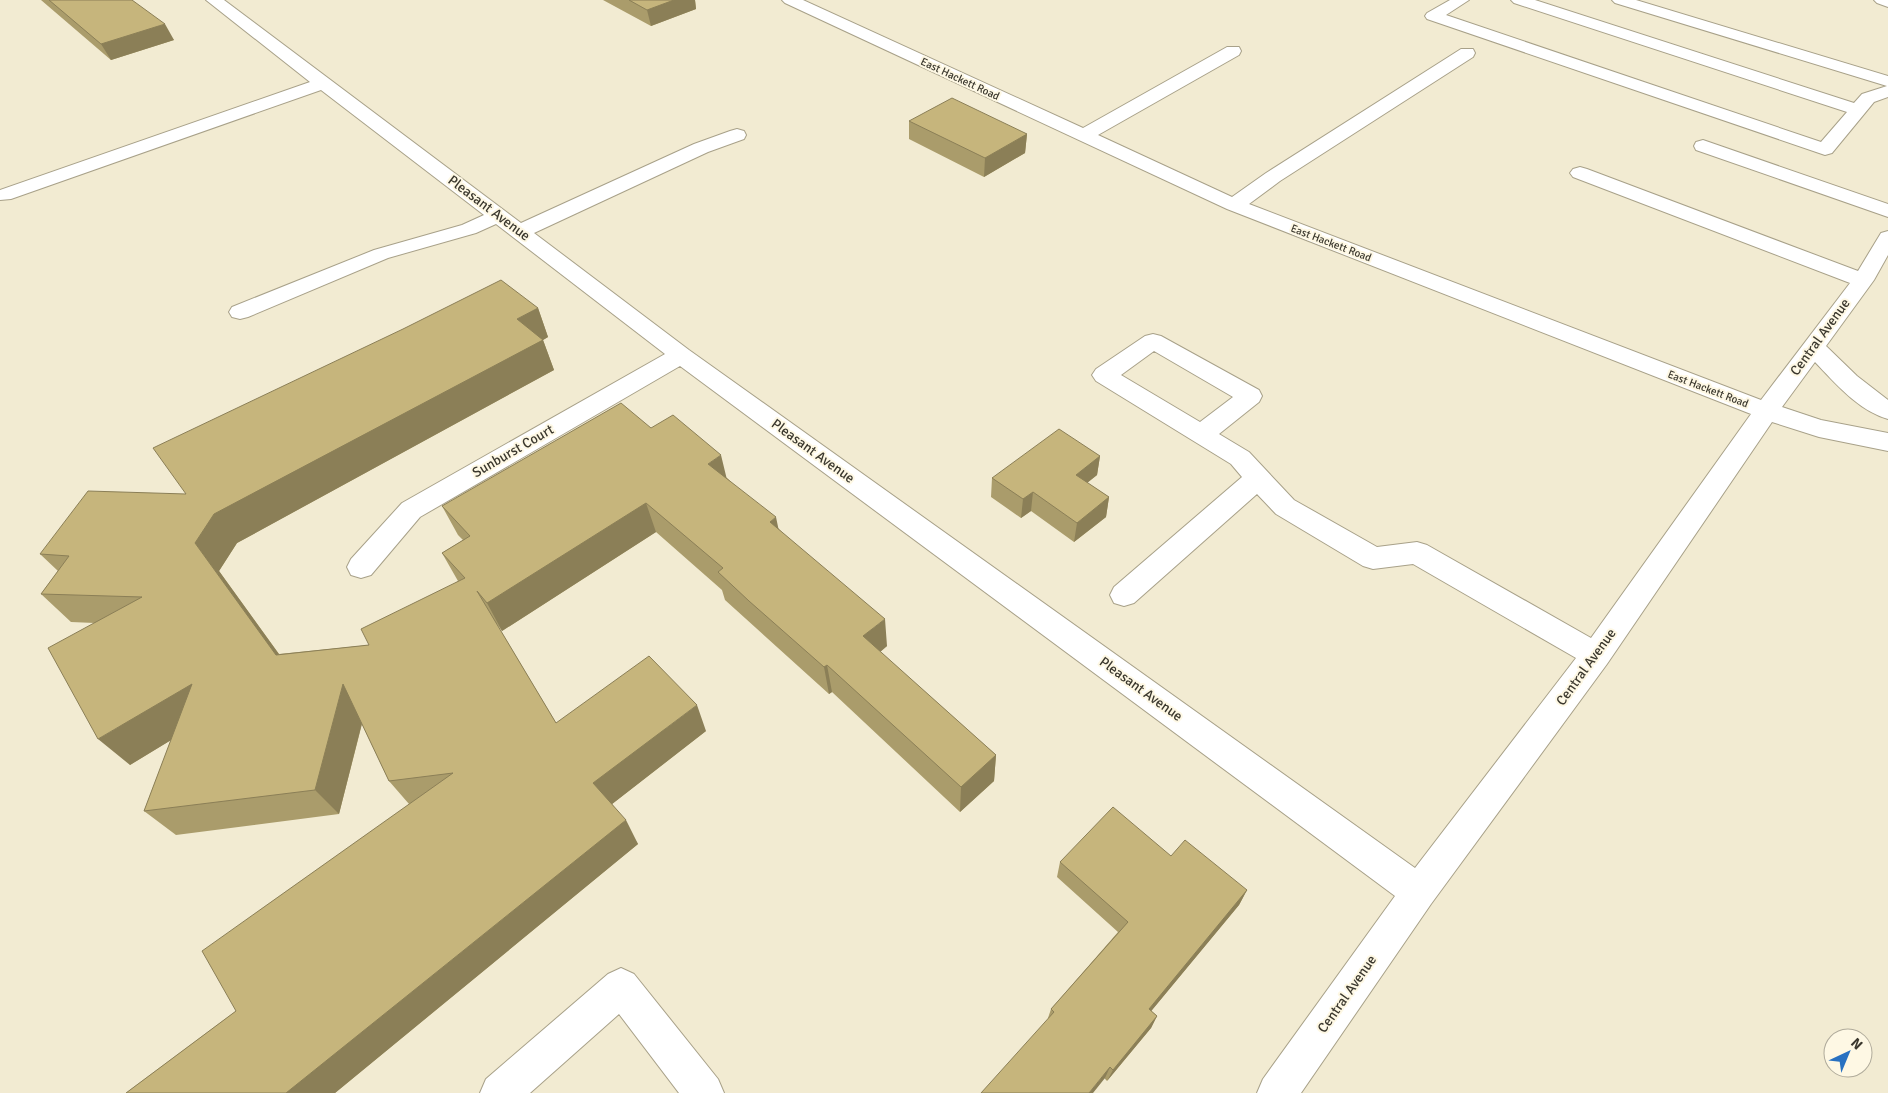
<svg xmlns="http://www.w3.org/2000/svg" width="1888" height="1093" viewBox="0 0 1888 1093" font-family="Signika,sans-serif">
<rect width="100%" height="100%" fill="#f2ebd2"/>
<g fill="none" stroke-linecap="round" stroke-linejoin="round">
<g stroke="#a8a189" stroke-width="2">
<path id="minor" d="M206,0H224L521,223L694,144L730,131L737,129L744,131L746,135L744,139L708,152L534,233L689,350L1415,868L1576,658L1413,564L1373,569L1363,566L1276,514L1257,494L1134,603L1124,606L1114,603L1110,595L1114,587L1242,477L1231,464L1096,381L1092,375L1096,369L1145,336L1153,334L1161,336L1259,390L1262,396L1259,402L1219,434L1249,452L1294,500L1377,547L1417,542L1427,545L1591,638L1751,414L1227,209L785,3L782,0H803L1083,128L1227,47H1239L1241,51L1239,55L1098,135L1232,197L1266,173L1461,49H1473L1475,53L1473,57L1280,181L1249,204L1761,400L1850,283L1573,177L1570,173L1573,169L1580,167L1587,169L1858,271L1881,233L1888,231V255L1874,280L1826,346L1857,376L1888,400V419C1859,411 1835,383 1815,362L1782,407L1821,420L1888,433V451L1819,437L1772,422L1607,664L1431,904L1301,1093H1257L1263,1079L1395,896L680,366L420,517L371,575L361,578L351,575L347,567L351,559L402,503L665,354L496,224L476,233L388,258L248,317L240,319L232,317L229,312L232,307L374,250L462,225L484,215L321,90L11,199L0,200V190L310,82ZM1154,351L1233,397L1200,422L1121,375Z
M1450,0H1469L1446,15L1821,142L1847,112L1514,3L1511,0H1535L1854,103L1862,94L1887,86L1615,3L1612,0H1636L1888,76V97L1874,102L1832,153L1825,155L1427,19L1425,16L1427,13Z
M1874,0H1888V7L1877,3Z
M1703,140L1888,204V217L1696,150L1694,146L1696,142Z
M621,968L634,974L718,1079L724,1093H679L619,1014L530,1093H480L486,1079L608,974Z"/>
</g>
<use href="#minor" fill="#fff" fill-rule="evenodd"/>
</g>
<path fill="#aa9c6b" d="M41,0H132L174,40L111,60Z
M603,0H695L696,9L651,26Z
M909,121L1027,134L1025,153L984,177L909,139Z
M538,308L548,337L543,340L554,370L237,543L219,571L279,654L369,645L458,581L442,553L463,540L458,535L442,506L651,428L727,478L778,528L887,646L880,652L996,755L994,781L960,812L832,692L829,694L756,628L725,600L722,590L656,532L502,631L496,623L556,723L706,731L612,804L638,844L335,1093H126L236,1011L409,804L389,781L362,724L339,814L176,835L144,811L171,740L130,765L95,623L71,622L41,594L58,571L40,554L186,494Z
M1100,456L1097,475L1087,483L1109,497L1106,517L1074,542L1031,511L1021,518L991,497L992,478Z
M1171,856L1247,890L1239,905L1151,1011L1157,1016L1151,1028L1107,1081L1048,1018L1051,1009L1118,932L1057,877L1060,862Z"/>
<path fill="#8b7f57" d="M674,0H695L696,9L651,26L647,10Z
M165,24L174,40L111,60L101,44Z
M1027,134L1025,153L984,177L985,158Z
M538,308L548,337L543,340L554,370L237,543L219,571L299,682L276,655L195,543L214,514L517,319Z
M721,455L728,484L708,464Z
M1100,456L1097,475L1073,494L1076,475Z
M1033,492L1031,511L1021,518L1023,499Z
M1109,497L1106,517L1074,542L1077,523Z
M646,503L656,532L502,631L487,603Z
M776,517L782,546L770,522Z
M885,619L887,646L866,664L863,636Z
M827,665L832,692L829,694L824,667Z
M192,684L219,711L130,765L98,739Z
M343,684L365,711L339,814L315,790Z
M697,705L706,731L607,808L593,783Z
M996,755L994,781L960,812L961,787Z
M626,820L638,844L335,1093H286Z
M1247,890L1239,905L1143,1021L1149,1009Z
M1157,1016L1151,1028L1107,1081L1113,1070Z
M1110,1067L1105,1078L1093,1093H1089Z"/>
<path fill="#c6b57c" stroke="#8b7f57" d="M49,0H132L165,24L101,44Z
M629,0H674L647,10Z
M952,98L1027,134L985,158L909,121Z
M501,280L538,308L517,319L543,340L214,514L195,543L276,655L369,645L361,629L465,578L442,553L470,536L442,506L621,403L651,428L673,415L721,455L708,464L776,517L770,522L885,619L863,636L996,755L961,787L827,665L824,667L749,601L718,572L723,568L646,503L487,603L477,591L556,723L649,656L697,705L593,783L626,820L286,1093H126L236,1011L202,951L453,773L389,781L343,684L315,790L144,811L192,684L98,739L48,648L142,597L41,594L69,556L40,554L88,491L186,494L153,448L403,329Z
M1059,429L1100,456L1076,475L1109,497L1077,523L1033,492L1023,499L992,478Z
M1113,807L1171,856L1185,840L1247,890L1149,1009L1157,1016L1113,1070L1110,1067L1089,1093H981L1054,1012L1051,1009L1128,922L1060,862Z"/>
<g text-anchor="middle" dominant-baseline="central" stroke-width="4" stroke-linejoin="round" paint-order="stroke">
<g font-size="11" fill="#3b382e" stroke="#fef8e4">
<text transform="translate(960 79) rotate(25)">East Hackett Road</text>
<text transform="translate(1331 243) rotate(21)">East Hackett Road</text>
<text transform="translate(1708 389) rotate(21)">East Hackett Road</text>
</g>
<g font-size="14" fill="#3b382e" stroke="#fef8e4">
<text transform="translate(489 208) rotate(37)">Pleasant Avenue</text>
<text transform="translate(1820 337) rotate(-54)">Central Avenue</text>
<text transform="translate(513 451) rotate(-30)">Sunburst Court</text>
<text transform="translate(813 451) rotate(36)">Pleasant Avenue</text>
<text transform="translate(1586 667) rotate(-54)">Central Avenue</text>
<text transform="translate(1141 689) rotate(36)">Pleasant Avenue</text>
<text transform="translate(1347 994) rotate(-55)">Central Avenue</text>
</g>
</g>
<g transform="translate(1848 1053) rotate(44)"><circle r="24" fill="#fef8e4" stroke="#b0ab9b"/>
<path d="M0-4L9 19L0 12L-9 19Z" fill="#2871c1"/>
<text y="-8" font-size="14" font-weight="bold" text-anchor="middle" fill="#3b382e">N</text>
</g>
</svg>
